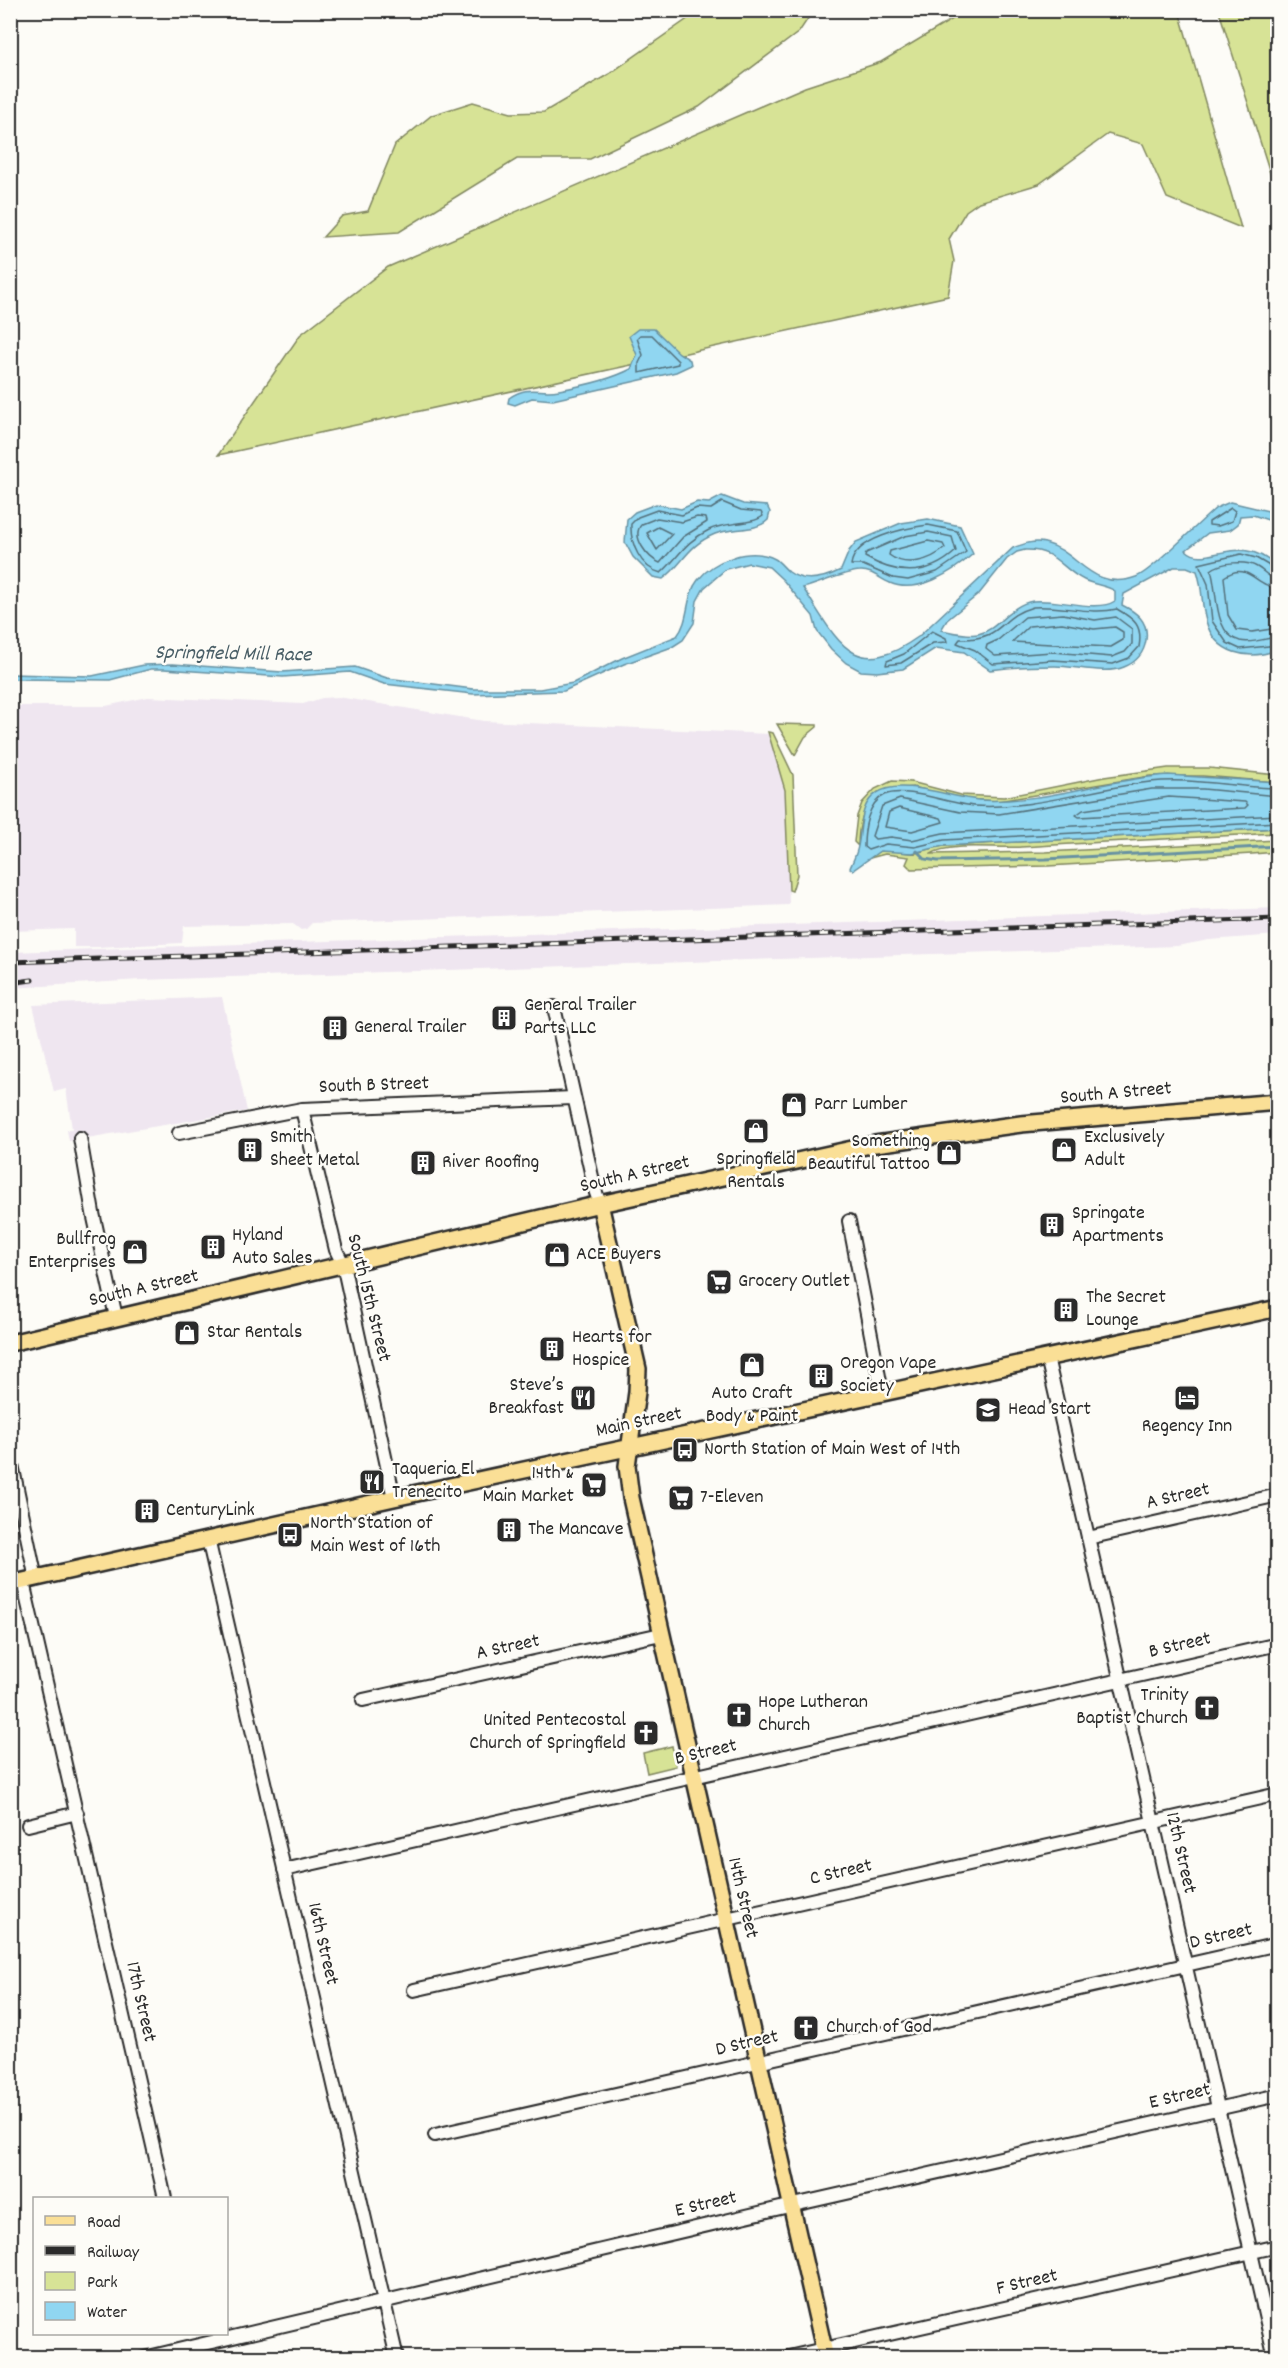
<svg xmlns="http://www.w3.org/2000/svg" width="1288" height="2368" viewBox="0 0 1288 2368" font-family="Dekko,sans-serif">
<rect width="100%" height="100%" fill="#fdfcf7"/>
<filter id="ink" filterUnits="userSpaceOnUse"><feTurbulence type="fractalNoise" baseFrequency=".0167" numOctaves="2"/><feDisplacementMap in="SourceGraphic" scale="12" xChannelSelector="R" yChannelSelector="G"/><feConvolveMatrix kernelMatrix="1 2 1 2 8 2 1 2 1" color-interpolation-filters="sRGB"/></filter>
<g filter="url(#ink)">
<path fill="#efe6f0" d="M148,697L303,704L322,698L338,697L484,721L769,734L781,768L786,798L789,905L312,923L306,929L301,930L293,924L184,926L182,943L96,947H74V929L11,931L10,706H106Z
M1278,908L1277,935L1209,940L1177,946L140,980L11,988V952Z
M222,997L247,1111L69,1141L67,1130L72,1129L66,1089L54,1092L33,1005Z"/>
<path fill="#d7e396" stroke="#818760" stroke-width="1.5" d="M699,11H813L799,32L699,107L590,159H517L399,232L323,237L342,216L368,211L395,145L432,115L473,102L511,113L544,112L609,74Z
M966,11H1179L1241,228L1167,198L1143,144L1108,134L1039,184L979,202L966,211L949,239L954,261L948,296L218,455L300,335L388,267L805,87L881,62Z
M1219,11H1277V195Z
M777,724L817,725V727L805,737L795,755Z
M768,732L773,733L793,775L797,875L792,891L789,890L785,790Z
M1168,768H1209L1277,775V782L1203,776H1150L998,801L962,799L913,787L878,792C863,804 858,827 858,846L854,842L857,816L862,803L875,789L892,781L911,782L961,795L1004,797L1104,777Z
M1277,828V833C1192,838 1106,841 1021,847C998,849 949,842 931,854L1045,852L1277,840V852L1252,854L1048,866L911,869L906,864L909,857L885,854L870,858C880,843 901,855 916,853C925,851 934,847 944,846Z
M672,1746L676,1766L647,1773L643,1753Z"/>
<path fill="#90d6f1" stroke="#6892a2" stroke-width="1.5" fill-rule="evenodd" d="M638,329H654L679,353L690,360L691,365L676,372L553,400L532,398L515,405L508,403L509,398C529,384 539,394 559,390C582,386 610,380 631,369L637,355L629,336Z
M722,496L743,504L767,506L770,512L768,520C756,532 731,527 715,534C686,546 683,565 663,579L653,577L633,557L625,542L627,519L635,512L656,504L681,509L697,502L709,503Z
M1230,502L1277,513V523L1253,515L1240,516L1238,524L1230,530L1208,533L1186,550C1207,570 1238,529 1277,567V650C1248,661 1215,654 1206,621C1201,604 1203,588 1197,571L1187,567H1174L1124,594L1122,605C1136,612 1149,621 1146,640C1144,653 1137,662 1124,667C1105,675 1076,666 1055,666C1033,666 1012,667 990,670L964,652L936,648L903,669L877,672L861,671L846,663L831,649L817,631L813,616L783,580L769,567L749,563L726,569L704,588L697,601L694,623L683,640L672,647L624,664L564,691L473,694L384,684L350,672L283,677L164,669H151L110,680L11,679V674L92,676L144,665L173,664L282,672L355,667L387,678L473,689H540L573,683L622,658L677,636C690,620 685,596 698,580C714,560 750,546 775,559C780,562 784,568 789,572C805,584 825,578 841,570L849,551L856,542L901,523L928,519L960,526L973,554C953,572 917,595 890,583C880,579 871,570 860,571C844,572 819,584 803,588C837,639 852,684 918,637L1013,548C1023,544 1034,540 1045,543C1078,551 1092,593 1136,577C1152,571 1199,522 1216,508ZM1025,550C1056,549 1060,568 1084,580C1094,585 1106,585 1115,591V601C1097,613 1057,598 1033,601C1008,605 999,630 978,634C967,636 952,632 941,630L947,620L979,594L1007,559L1017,552Z
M1168,775L1277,782V828L944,846L912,853L880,851L853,870L850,868C853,861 857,853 858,846C862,828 859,804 877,793C901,777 951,798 979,800C1043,804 1105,779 1168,775Z"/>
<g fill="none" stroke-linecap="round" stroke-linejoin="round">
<path stroke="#536f7a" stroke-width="1.5" d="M640,335H652L678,361V364L639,373V363L643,355L637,338Z
M722,502L741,510L761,512L763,516C752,525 724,522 709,530C684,542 679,557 661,573C640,568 630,543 631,524L638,517L657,510L682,515L697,508L711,509Z
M1231,508L1235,511L1232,521L1218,526L1209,525V522Z
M697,517L706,518L707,522L683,537L660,563C648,559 630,536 642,524L657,518L682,522Z
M928,525L957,531L966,552L937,572L908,580L893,578L863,565H851C854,538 905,528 928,525Z
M658,527L672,534L657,550L647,533Z
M928,532L952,537L956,551C928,577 896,575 865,557L866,553L905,536Z
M928,541L943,544L945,548C930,561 906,568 889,555L890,551Z
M1278,571L1256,558L1241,554L1199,564L1208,584L1212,621L1227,643L1240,649L1278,645
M1278,578C1267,578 1265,571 1257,567C1246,560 1221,562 1211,570C1218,591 1213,634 1240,641C1253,644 1265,638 1278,637
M1278,588C1256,587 1248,560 1224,577L1228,615L1237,630L1252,632L1278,628
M1033,607C1062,605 1090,615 1117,609C1134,619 1143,625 1139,647L1129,658L1113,664L1053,660L993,664L975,650L957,643L960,639C1005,640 997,617 1033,607Z
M1063,614L1095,620L1116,617L1132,629V644L1125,652L1112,657L1053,652L995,656L986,649L987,645L998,640L1025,617Z
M1062,623L1094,629L1115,627L1123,632V640L1111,647L1012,642L1029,626Z
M932,631L946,638L947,642L933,643L901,663L886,665L887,661L904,654Z
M1278,788C1235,788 1193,777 1150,782C1092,788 1034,810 974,806C950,804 905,786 885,795C867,803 864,830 864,847L868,850L886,844L915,847L944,840L1278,822
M1278,796L1203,789H1152L999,814L960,812L900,799L882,806L872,836L875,839L891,837L912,840L943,833L1278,815
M1169,797L1245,802L1248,805L1245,808L1079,817L1076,815L1083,810Z
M899,808L941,818L943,822L912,831L885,827L889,812Z"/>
<path stroke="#6892a2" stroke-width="3" d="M917,851L925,859L938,861L1046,859L1278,846"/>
<g stroke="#2b2b2b" stroke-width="16">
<path id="minor" d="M554,1007L595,1190L600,1204
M302,1109L336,1250L343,1264L394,1498
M179,1133L302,1109L573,1098
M80,1138L93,1213L116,1317
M849,1221L882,1392
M1047,1357L1275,2358
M10,1455L36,1579
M1088,1538L1278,1495
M208,1539L397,2358
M23,1582L165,2198
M363,1700L661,1634
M28,1825L77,1813
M284,1870L1278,1644
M414,1990L1278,1794
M435,2135L1278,1944
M144,2358L776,2209L1278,2095
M784,2358L1278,2246"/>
</g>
<g stroke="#2b2b2b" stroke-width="20">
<path id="major" d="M600,1204L638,1369L637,1392L627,1466L631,1498L826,2358
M10,1343L600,1204L875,1144L1021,1124L1278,1102
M10,1584L394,1498L1278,1308"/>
</g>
<use href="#minor" stroke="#fdfcf7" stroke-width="12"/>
<use href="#major" stroke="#fadf96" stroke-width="15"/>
<g stroke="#2b2b2b" stroke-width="5">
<path id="rail" d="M10,962L1278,919
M10,983L32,980"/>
</g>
<use href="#rail" stroke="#fdfcf7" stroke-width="3" stroke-dasharray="9" stroke-linecap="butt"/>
</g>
</g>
<defs>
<g id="building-square" transform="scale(1.35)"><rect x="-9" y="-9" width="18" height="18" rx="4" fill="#2b2b2b" stroke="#fdfcf7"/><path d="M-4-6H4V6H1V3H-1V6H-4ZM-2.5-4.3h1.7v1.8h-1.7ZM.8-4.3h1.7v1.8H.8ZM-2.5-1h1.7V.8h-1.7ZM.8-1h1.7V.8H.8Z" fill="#fff"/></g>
<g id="shop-square" transform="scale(1.35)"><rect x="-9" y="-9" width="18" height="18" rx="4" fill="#2b2b2b" stroke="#fdfcf7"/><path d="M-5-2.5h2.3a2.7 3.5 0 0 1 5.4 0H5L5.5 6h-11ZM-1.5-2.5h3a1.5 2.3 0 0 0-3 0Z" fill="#fff"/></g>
<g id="supermarket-square" transform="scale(1.35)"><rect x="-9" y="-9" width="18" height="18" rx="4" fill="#2b2b2b" stroke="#fdfcf7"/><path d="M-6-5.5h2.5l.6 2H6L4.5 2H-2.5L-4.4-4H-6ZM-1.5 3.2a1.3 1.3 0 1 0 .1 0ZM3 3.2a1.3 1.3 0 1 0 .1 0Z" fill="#fff"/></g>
<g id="restaurant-square" transform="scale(1.35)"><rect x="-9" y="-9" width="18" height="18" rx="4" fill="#2b2b2b" stroke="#fdfcf7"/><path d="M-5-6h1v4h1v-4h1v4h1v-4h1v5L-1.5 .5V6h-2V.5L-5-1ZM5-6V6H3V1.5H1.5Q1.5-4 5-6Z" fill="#fff"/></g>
<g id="hotel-square" transform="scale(1.35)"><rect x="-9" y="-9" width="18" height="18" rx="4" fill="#2b2b2b" stroke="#fdfcf7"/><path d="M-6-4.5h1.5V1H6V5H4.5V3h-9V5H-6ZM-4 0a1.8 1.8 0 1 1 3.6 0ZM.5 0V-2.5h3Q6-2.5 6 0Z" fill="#fff"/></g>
<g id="school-square" transform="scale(1.35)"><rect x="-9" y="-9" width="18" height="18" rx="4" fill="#2b2b2b" stroke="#fdfcf7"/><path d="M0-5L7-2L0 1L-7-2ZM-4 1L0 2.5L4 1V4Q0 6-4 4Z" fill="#fff"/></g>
<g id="bus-square" transform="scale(1.35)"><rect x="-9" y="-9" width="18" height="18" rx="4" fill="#2b2b2b" stroke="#fdfcf7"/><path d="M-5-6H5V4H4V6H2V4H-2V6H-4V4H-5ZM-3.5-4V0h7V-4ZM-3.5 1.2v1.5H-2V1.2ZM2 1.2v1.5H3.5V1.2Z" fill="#fff"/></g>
<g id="church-square" transform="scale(1.35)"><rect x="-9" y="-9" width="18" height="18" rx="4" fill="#2b2b2b" stroke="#fdfcf7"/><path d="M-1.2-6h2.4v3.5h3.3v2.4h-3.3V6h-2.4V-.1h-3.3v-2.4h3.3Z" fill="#fff"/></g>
</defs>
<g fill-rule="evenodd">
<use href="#building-square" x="504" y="1018"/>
<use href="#building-square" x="335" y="1028"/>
<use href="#shop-square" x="794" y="1105"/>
<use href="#shop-square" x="756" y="1131"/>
<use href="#building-square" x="250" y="1150"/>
<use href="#shop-square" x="1064" y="1150"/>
<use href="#shop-square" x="949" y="1153"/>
<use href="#building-square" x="423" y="1163"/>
<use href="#building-square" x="1052" y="1225"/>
<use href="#building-square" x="213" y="1247"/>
<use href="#shop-square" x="135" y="1252"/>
<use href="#shop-square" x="557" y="1255"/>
<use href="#supermarket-square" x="719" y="1282"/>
<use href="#building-square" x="1066" y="1310"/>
<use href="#shop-square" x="187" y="1333"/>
<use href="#building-square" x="552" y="1349"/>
<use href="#shop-square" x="752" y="1365"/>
<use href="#building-square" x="821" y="1376"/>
<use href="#restaurant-square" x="583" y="1398"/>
<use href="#hotel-square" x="1187" y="1398"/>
<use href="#school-square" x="988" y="1410"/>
<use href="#bus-square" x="685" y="1450"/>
<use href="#restaurant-square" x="372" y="1482"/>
<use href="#supermarket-square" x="594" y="1485"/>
<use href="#supermarket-square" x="681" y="1498"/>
<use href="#building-square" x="147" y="1511"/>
<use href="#building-square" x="509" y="1530"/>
<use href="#bus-square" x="290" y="1535"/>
<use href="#church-square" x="1207" y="1708"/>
<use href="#church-square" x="739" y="1715"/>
<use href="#church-square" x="646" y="1733"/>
<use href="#church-square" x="806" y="2028"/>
</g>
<g text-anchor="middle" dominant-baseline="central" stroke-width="5" stroke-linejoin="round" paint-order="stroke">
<g font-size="20" fill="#2b2b2b" stroke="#fdfcf7" text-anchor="start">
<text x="524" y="1006">General Trailer<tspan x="524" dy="23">Parts LLC</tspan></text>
<text x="354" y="1028">General Trailer</text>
<text x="814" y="1105">Parr Lumber</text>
<text x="270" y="1138">Smith<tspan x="270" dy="23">Sheet Metal</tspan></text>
<text x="1084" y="1138">Exclusively<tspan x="1084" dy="23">Adult</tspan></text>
<text x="930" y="1142" text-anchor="end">Something<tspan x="930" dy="23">Beautiful Tattoo</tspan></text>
<text x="756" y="1160" text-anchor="middle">Springfield<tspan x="756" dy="23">Rentals</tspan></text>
<text x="442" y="1163">River Roofing</text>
<text x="1072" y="1214">Springate<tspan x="1072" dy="23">Apartments</tspan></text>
<text x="232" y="1236">Hyland<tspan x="232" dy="23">Auto Sales</tspan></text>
<text x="116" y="1240" text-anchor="end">Bullfrog<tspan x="116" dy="23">Enterprises</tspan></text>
<text x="576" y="1255">ACE Buyers</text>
<text x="738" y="1282">Grocery Outlet</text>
<text x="1086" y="1298">The Secret<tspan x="1086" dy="23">Lounge</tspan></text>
<text x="207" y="1333">Star Rentals</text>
<text x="572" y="1338">Hearts for<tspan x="572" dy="23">Hospice</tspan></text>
<text x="840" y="1364">Oregon Vape<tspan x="840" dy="23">Society</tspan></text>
<text x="564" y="1386" text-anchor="end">Steve’s<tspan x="564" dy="23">Breakfast</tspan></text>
<text x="752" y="1394" text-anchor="middle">Auto Craft<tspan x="752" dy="23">Body &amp; Paint</tspan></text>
<text x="1008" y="1410">Head Start</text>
<text x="1187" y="1427" text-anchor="middle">Regency Inn</text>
<text x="704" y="1450">North Station of Main West of 14th</text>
<text x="392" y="1470">Taqueria El<tspan x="392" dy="23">Trenecito</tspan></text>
<text x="574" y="1474" text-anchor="end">14th &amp;<tspan x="574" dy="23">Main Market</tspan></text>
<text x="700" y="1498">7-Eleven</text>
<text x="166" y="1511">CenturyLink</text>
<text x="310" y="1524">North Station of<tspan x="310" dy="23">Main West of 16th</tspan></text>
<text x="528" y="1530">The Mancave</text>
<text x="1188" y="1696" text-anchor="end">Trinity<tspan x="1188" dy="23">Baptist Church</tspan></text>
<text x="758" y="1703">Hope Lutheran<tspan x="758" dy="23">Church</tspan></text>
<text x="626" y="1721" text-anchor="end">United Pentecostal<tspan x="626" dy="23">Church of Springfield</tspan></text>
<text x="826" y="2028">Church of God</text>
</g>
<g font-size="20" fill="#2b2b2b" stroke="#fdfcf7">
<text transform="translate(374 1086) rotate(-2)">South B Street</text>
<text transform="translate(1116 1094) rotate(-5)">South A Street</text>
<text transform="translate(635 1175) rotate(-13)">South A Street</text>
<text transform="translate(144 1289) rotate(-13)">South A Street</text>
<text transform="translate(368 1298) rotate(76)">South 15th Street</text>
<text transform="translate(639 1423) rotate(-12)">Main Street</text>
<text transform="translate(1178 1497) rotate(-13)">A Street</text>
<text transform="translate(1180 1646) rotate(-13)">B Street</text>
<text transform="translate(508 1648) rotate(-12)">A Street</text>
<text transform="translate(706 1753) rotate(-13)">B Street</text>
<text transform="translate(1180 1853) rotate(77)">12th Street</text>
<text transform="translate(841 1873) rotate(-13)">C Street</text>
<text transform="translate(742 1898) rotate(77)">14th Street</text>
<text transform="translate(1221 1937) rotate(-13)">D Street</text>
<text transform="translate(322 1944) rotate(77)">16th Street</text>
<text transform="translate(140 2002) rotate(77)">17th Street</text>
<text transform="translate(747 2044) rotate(-13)">D Street</text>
<text transform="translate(1180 2097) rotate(-13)">E Street</text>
<text transform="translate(706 2205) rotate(-13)">E Street</text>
<text transform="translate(1027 2283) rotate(-13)">F Street</text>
</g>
<g font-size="21" font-style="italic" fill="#495e66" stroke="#fdfcf7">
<text transform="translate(233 655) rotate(1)">Springfield Mill Race</text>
</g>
</g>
<rect width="1288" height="2368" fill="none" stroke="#fdfcf7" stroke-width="36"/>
<rect x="18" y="18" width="1252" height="2332" fill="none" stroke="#2b2b2b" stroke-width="2" filter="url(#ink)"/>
<rect x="33" y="2197" width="195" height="138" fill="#fdfcf7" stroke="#a9a8a5" stroke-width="1.5"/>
<rect x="45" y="2216" width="30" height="9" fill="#fadf96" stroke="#a9a8a5" stroke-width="1.5"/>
<text x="87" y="2227" font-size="18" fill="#2b2b2b">Road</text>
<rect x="45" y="2246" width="30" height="9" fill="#2b2b2b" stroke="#a9a8a5" stroke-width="1.5"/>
<text x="87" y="2257" font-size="18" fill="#2b2b2b">Railway</text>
<rect x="45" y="2272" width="30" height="18" fill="#d7e396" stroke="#a9a8a5" stroke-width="1.5"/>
<text x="87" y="2287" font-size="18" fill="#2b2b2b">Park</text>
<rect x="45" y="2302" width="30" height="18" fill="#90d6f1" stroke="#a9a8a5" stroke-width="1.5"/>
<text x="87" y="2317" font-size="18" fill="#2b2b2b">Water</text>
</svg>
